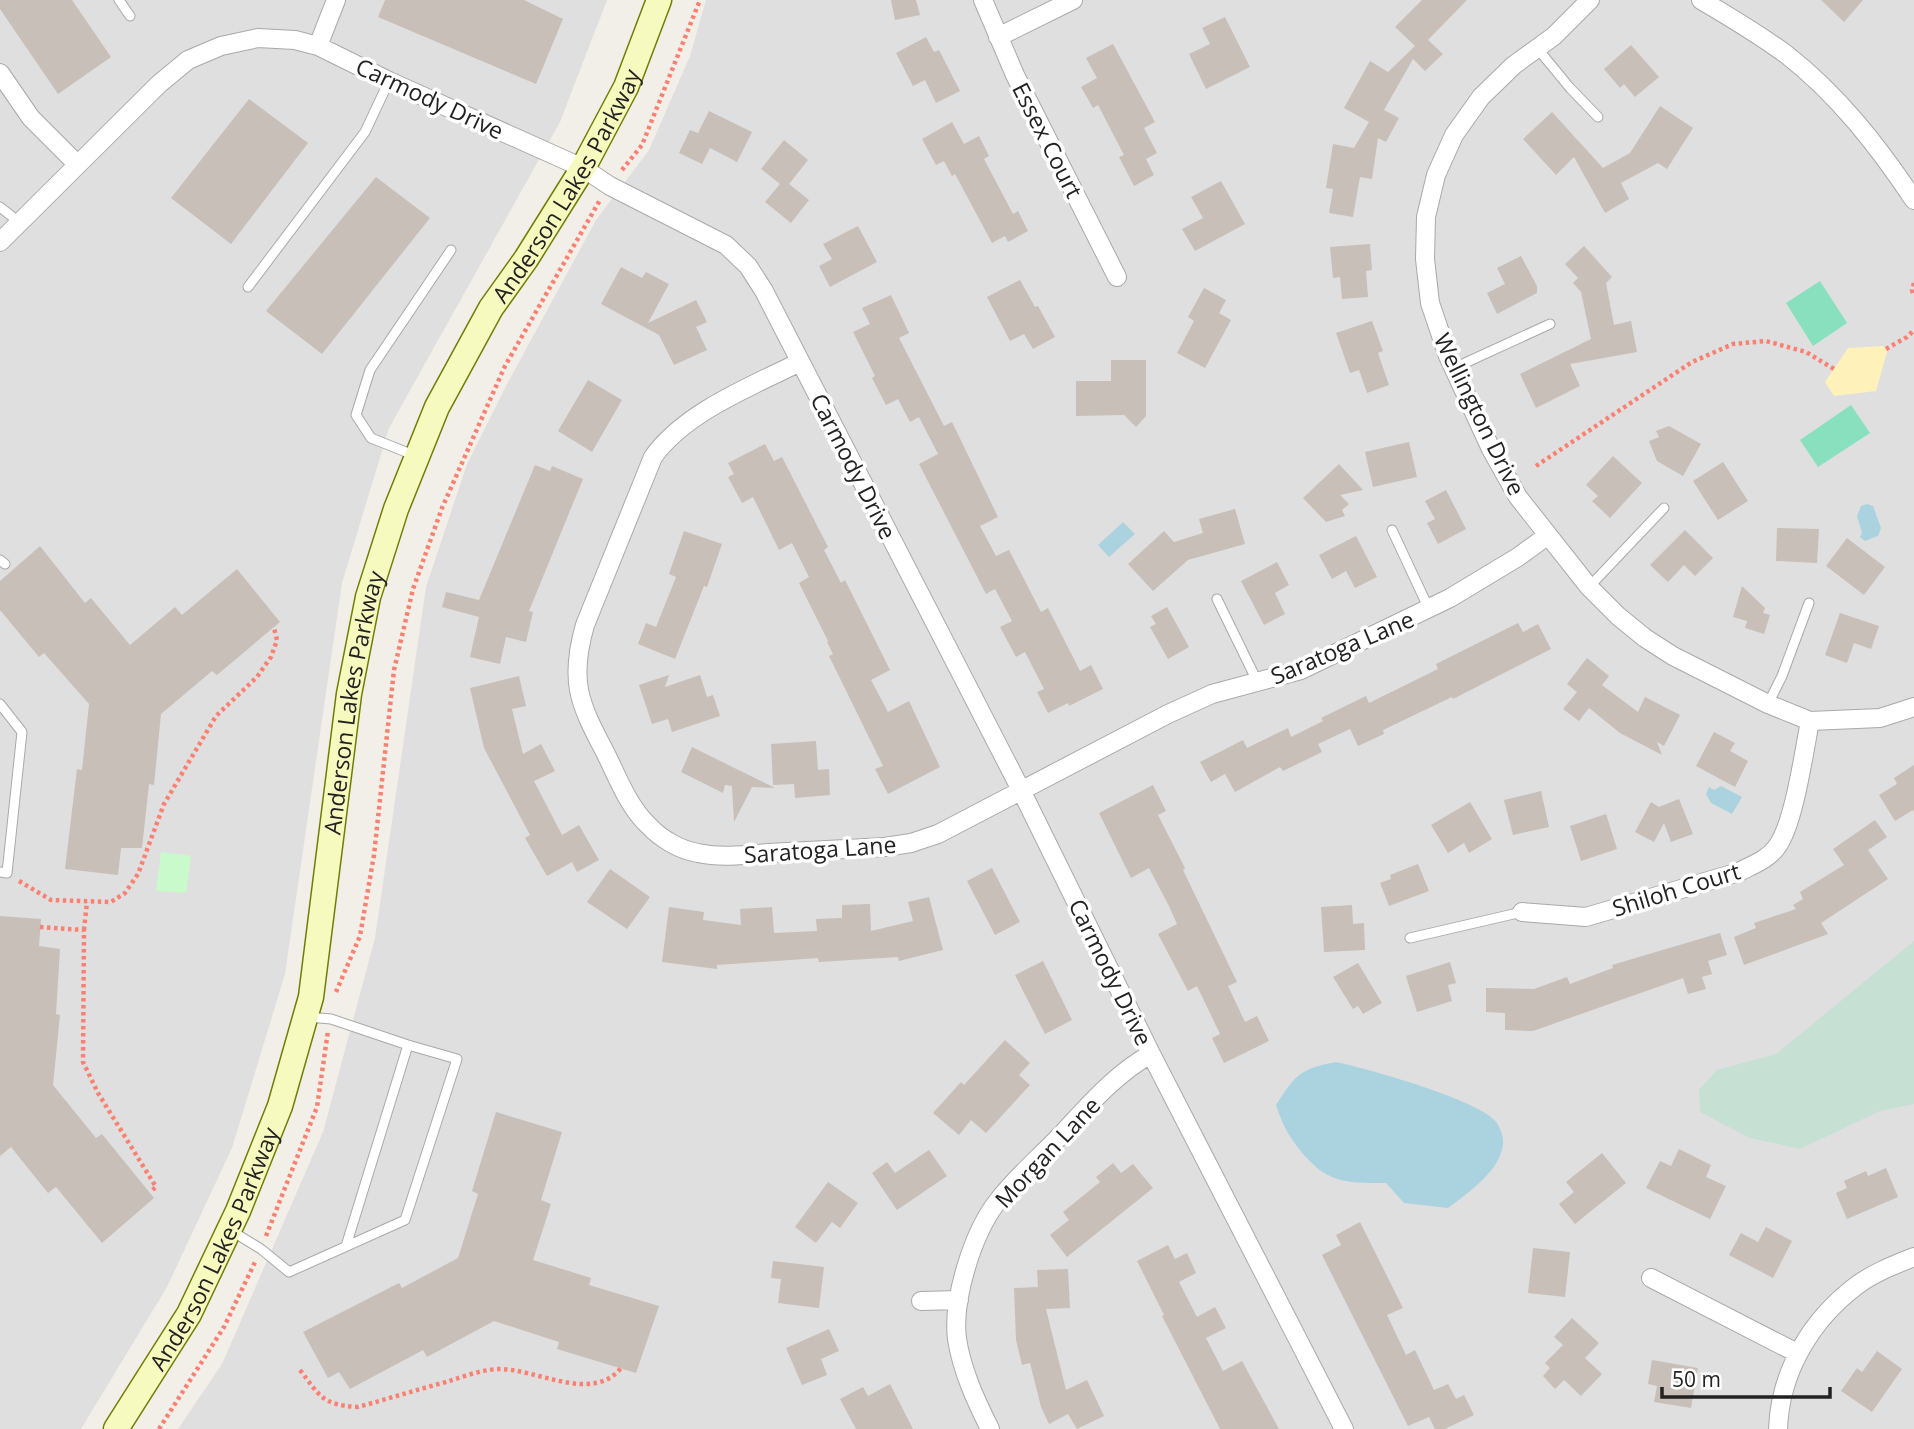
<svg xmlns="http://www.w3.org/2000/svg" width="1914" height="1429" viewBox="0 0 1914 1429" font-family="'Open Sans',sans-serif">
<rect width="100%" height="100%" fill="#f2efe9"/>
<path fill="#e0dfdf" d="M0,0H607L560,122L389,428L342,583L285,974L232,1148L167,1287L81,1429H0Z
M706,0H1914V1429H178L222,1364L323,1132L375,938L426,587L467,464L506,386L596,220L649,150L690,56Z"/>
<path fill="#c6e0d4" d="M1914,941V1104L1880,1111L1800,1149L1750,1138L1700,1112L1699,1090L1717,1070L1776,1054Z"/>
<path fill="#fff1ba" d="M1884,346L1887,352L1876,391L1834,396L1825,382L1848,348Z"/>
<path fill="#c8facc" d="M161,852L191,856L186,893L156,891Z"/>
<path fill="#88e0be" d="M1820,281L1847,323L1813,346L1786,303Z
M1851,405L1870,433L1818,467L1800,440Z"/>
<path fill="#aad3df" d="M1867,504L1873,506L1881,528L1878,536L1865,541L1860,537L1862,533L1857,516L1861,506Z
M1123,522L1135,534L1109,557L1098,545Z
M1721,786L1742,797L1732,814L1711,803L1706,794L1709,787L1714,790Z
M1336,1062C1366,1068 1483,1101 1497,1123C1499,1126 1503,1135 1503,1139C1505,1168 1468,1193 1448,1208L1404,1203L1386,1183C1344,1183 1326,1183 1299,1149C1287,1134 1282,1123 1276,1105C1296,1074 1300,1069 1336,1062Z"/>
<path fill="#c7bfb8" d="M0,0H72L111,57L58,94L0,9Z
M385,0H524L563,19L536,84L378,17Z
M891,0H916L920,15L895,20Z
M1422,0H1467L1428,40L1443,54L1425,71L1413,59L1384,110L1399,118L1386,142L1378,138L1372,179L1360,177L1353,217L1329,213L1333,189L1326,188L1333,144L1354,148L1369,122L1344,108L1370,61L1388,72L1415,46L1395,27Z
M1821,0H1863L1844,22Z
M1225,17L1250,67L1206,89L1189,54L1210,44L1202,28Z
M926,37L934,52L939,50L960,91L936,103L925,80L913,86L896,53Z
M1113,44L1155,122L1144,128L1157,153L1146,159L1154,175L1134,186L1119,157L1124,155L1098,105L1093,108L1081,87L1097,78L1086,58Z
M1631,45L1659,77L1635,97L1624,84L1620,88L1604,69Z
M249,99L308,143L231,244L171,198Z
M1660,106L1693,128L1667,169L1658,163L1621,183L1629,199L1605,213L1574,157L1556,175L1523,139L1552,112L1603,168L1630,153Z
M709,111L752,132L737,162L710,148L702,164L679,153L690,130L698,133Z
M952,122L964,144L979,136L989,156L984,159L1013,214L1018,211L1028,231L1008,242L1005,236L992,243L955,174L952,176L944,161L936,165L922,139Z
M784,140L808,160L789,184L809,200L791,223L765,202L780,184L761,169Z
M376,177L430,218L322,354L266,311Z
M1221,181L1245,224L1195,251L1182,229L1203,218L1191,197Z
M858,226L877,262L830,287L819,266L832,259L823,244Z
M1370,244L1372,270L1366,271L1368,297L1342,299L1340,277L1333,278L1330,247Z
M1584,246L1612,277L1606,283L1614,325L1631,321L1637,352L1570,364L1580,386L1536,408L1520,374L1591,339L1581,292L1573,283L1578,278L1565,264Z
M1521,256L1537,286V293L1497,314L1487,293L1505,284L1497,268Z
M621,267L642,278L646,272L669,284L648,323L696,300L707,322L696,327L707,350L674,365L659,335L601,304Z
M1020,280L1035,307L1038,306L1055,337L1033,349L1024,334L1010,341L987,297Z
M1204,288L1226,300L1219,313L1231,320L1205,368L1177,353L1194,321L1188,317Z
M891,295L909,333L899,338L944,426L952,422L998,517L980,526L996,556L1009,550L1041,612L1048,608L1080,671L1091,665L1103,689L1069,706L1068,703L1048,713L1037,692L1044,689L1025,652L1016,657L1000,627L1012,621L995,589L986,594L919,464L938,454L919,417L910,422L898,399L886,405L872,378L875,376L853,332L870,324L862,308Z
M1372,321L1383,351L1378,353L1389,385L1367,393L1359,370L1350,373L1336,333Z
M1111,360H1146V416L1136,427L1124,415L1076,416V381H1111Z
M588,380L622,400L592,452L558,431Z
M1669,426L1701,444L1683,476L1657,461L1649,441L1659,437L1656,431Z
M1409,442L1417,477L1373,487L1365,452Z
M765,444L774,461L782,457L828,547L824,550L841,583L845,580L890,670L871,680L888,712L909,701L940,767L888,794L875,769L883,766L829,656L833,654L827,642L828,641L799,583L809,577L792,543L779,550L753,497L742,503L728,477L734,474L728,463Z
M1613,456L1642,483L1610,518L1592,501L1598,496L1586,485Z
M1723,462L1748,501L1718,520L1693,481Z
M1339,464L1363,490L1340,495L1349,504L1342,510L1345,516L1326,522L1303,498Z
M535,465L550,471L552,466L583,479L529,611L533,612L526,642L506,637L500,664L470,657L479,617L442,607L446,592L479,600Z
M1446,490L1466,529L1438,544L1427,523L1435,519L1425,501Z
M1235,509L1245,544L1188,560L1153,591L1128,564L1164,531L1174,542L1203,533L1199,519Z
M1777,528L1819,529L1817,563L1776,561Z
M1685,530L1713,558L1695,576L1684,565L1668,582L1650,565Z
M684,531L722,544L707,587L704,586L675,659L638,644L646,623L656,627L676,577L669,574Z
M1356,536L1377,577L1355,588L1346,571L1332,579L1319,555Z
M1847,538L1885,567L1864,595L1826,566Z
M40,546L85,603L91,598L130,645L175,607L182,615L237,569L280,622L217,675L212,671L161,714L154,785L149,784L142,848H121L118,875L65,869L77,769L82,770L89,704L44,653L39,657L0,610V581Z
M1277,562L1289,585L1275,593L1285,614L1264,625L1241,581Z
M1742,586L1765,608L1763,613L1770,615L1764,634L1745,628L1747,621L1733,617Z
M1167,607L1189,647L1168,659L1150,627L1156,624L1151,616Z
M1840,613L1879,626L1871,649L1854,643L1847,663L1825,655Z
M1518,623L1523,632L1538,624L1551,649L1453,699L1452,697L1383,730L1384,734L1358,746L1350,729L1318,744L1322,752L1283,771L1280,767L1235,792L1225,774L1211,782L1200,762L1243,740L1247,748L1288,728L1291,737L1323,721L1321,718L1366,696L1369,703L1438,669L1436,664Z
M1587,658L1609,676L1602,685L1638,712L1645,697L1680,715L1664,746L1657,742L1662,755L1620,733L1589,708L1579,721L1563,709L1577,692L1567,684Z
M669,675L665,687L700,675L707,697L713,695L720,716L672,732L668,719L652,724L639,685Z
M519,676L526,706L512,709L523,754L541,744L555,771L534,781L562,835L579,825L599,860L577,872L572,862L547,876L525,838L530,835L484,748L470,688Z
M1714,732L1735,743L1730,751L1748,761L1735,787L1696,766Z
M816,741L818,770L829,769L830,795L795,798L794,784L773,785L771,744Z
M692,747L775,788L752,787L734,822L732,786L725,785L723,793L681,772Z
M1914,765V812L1913,810L1895,821L1879,795L1897,784L1894,778Z
M1153,785L1166,811L1158,815L1185,868L1183,870L1237,982L1228,986L1245,1022L1257,1016L1269,1041L1224,1063L1212,1038L1220,1034L1197,986L1188,991L1158,934L1177,924L1169,906L1149,868L1131,878L1099,813Z
M1541,791L1549,827L1513,835L1504,800Z
M1679,799L1693,834L1671,842L1664,823L1654,842L1635,832L1651,802L1659,807Z
M1470,802L1492,839L1469,853L1464,843L1448,853L1431,825Z
M1606,814L1617,849L1581,861L1570,826Z
M1875,820L1887,837L1868,850L1888,879L1821,923L1828,934L1744,965L1734,937L1756,928L1754,923L1796,909L1793,905L1803,899L1800,892L1844,865L1833,849Z
M1418,864L1429,891L1389,906L1380,883L1391,879L1390,875Z
M992,868L1020,922L995,935L967,881Z
M610,869L650,897L627,929L587,902Z
M929,897L943,950L899,961L898,957L819,962L818,958L717,965V969L662,962L669,907L704,912L703,920L741,925L740,909L772,907L774,933L817,931L816,919L842,918V905L870,904L871,931L913,921L908,902Z
M1352,905L1353,924L1364,923L1365,950L1324,952L1321,907Z
M0,916L41,919L39,946L60,949L56,1014L60,1015L53,1085L96,1138L102,1134L154,1198L102,1243L56,1187L48,1193L11,1147L0,1156Z
M1720,933L1727,955L1708,961L1712,974L1702,977L1706,989L1688,994L1683,978L1533,1031L1505,1030V1013L1486,1012V988L1534,989L1567,977L1570,984L1613,968L1612,965Z
M1043,961L1072,1020L1045,1034L1015,975Z
M1450,962L1456,983L1448,985L1452,1001L1417,1012L1406,976Z
M1358,963L1382,1003L1363,1014L1358,1006L1353,1009L1333,977Z
M1005,1040L1030,1063L1019,1075L1030,1085L986,1133L971,1120L959,1135L933,1113L961,1082L964,1085Z
M496,1112L562,1132L541,1200L551,1204L533,1260L591,1278L589,1285L659,1306L636,1373L557,1349L559,1342L494,1321L427,1357L423,1350L350,1389L339,1372L328,1378L303,1332L399,1283L402,1288L458,1258L478,1194L472,1191Z
M1679,1149L1711,1165L1706,1177L1726,1186L1710,1219L1646,1188L1660,1161L1671,1166Z
M929,1150L947,1176L897,1210L872,1173L887,1162L895,1173Z
M1602,1153L1626,1183L1575,1224L1559,1204L1574,1192L1566,1182Z
M1113,1163L1121,1173L1133,1164L1153,1188L1067,1257L1050,1235L1069,1220L1063,1212L1100,1182L1096,1177Z
M1886,1168L1898,1197L1847,1219L1836,1193L1847,1188L1844,1181L1866,1171L1868,1176Z
M828,1182L858,1203L840,1228L832,1222L816,1243L795,1227Z
M1360,1222L1403,1308L1387,1315L1406,1355L1415,1350L1434,1390L1448,1384L1456,1399L1464,1395L1474,1415L1445,1429H1435L1429,1417L1408,1426L1322,1255L1341,1245L1336,1235Z
M1766,1227L1792,1241L1773,1278L1729,1255L1741,1233L1758,1242Z
M1168,1245L1175,1259L1187,1253L1196,1273L1179,1282L1197,1317L1215,1307L1226,1328L1206,1338L1223,1371L1242,1361L1279,1429H1220L1162,1316L1164,1315L1137,1261Z
M1533,1248L1570,1252L1565,1297L1528,1293Z
M773,1261L824,1267L819,1308L778,1303L781,1279L771,1278Z
M1068,1269L1070,1308L1046,1309L1066,1390L1087,1380L1104,1416L1077,1429L1068,1414L1049,1424L1041,1407L1030,1363L1022,1365L1016,1340L1014,1288L1038,1287L1037,1270Z
M1572,1318L1599,1343L1585,1358L1602,1374L1581,1396L1564,1380L1555,1389L1543,1376L1550,1368L1545,1363L1563,1345L1554,1337Z
M829,1329L839,1351L821,1359L827,1375L802,1385L786,1348Z
M1877,1351L1902,1369L1872,1412L1841,1391L1857,1368L1862,1372Z
M1652,1360L1698,1368L1691,1408L1654,1402L1657,1386L1648,1384Z
M890,1384L913,1429H856L840,1399L863,1387L868,1396Z"/>
<g fill="none" stroke-linecap="round" stroke-linejoin="round">
<g stroke="#a9a9a9" stroke-width="11">
<path id="lane" d="M119,0L130,16
M1537,48L1570,88L1598,117
M0,207L19,222
M248,287L365,132L389,81
M1454,368L1550,324
M416,456L371,438L356,415L370,370L451,250
M1392,530L1429,609
M0,560L5,564
M1589,587L1664,508
M1217,599L1258,683
M0,704L22,732L7,873L0,872
M1768,704L1782,676L1809,603
M1410,938L1522,912
M230,1230L261,1249L289,1272L405,1220L457,1059L408,1045L331,1019L307,1017
M346,1246L408,1045"/>
</g>
<g stroke="#a9a9a9" stroke-width="20">
<path id="street" d="M983,0L1015,75L1117,277
M1590,0L1554,36L1514,65L1481,97L1454,135L1436,175L1426,217L1425,259L1430,303L1448,356L1491,449L1518,497L1589,587L1618,616L1645,638L1673,656L1768,704L1810,721L1880,718L1914,707
M1701,0C1730,17 1760,35 1787,55C1838,95 1878,146 1914,200
M998,37L1073,0
M318,46L336,0
M0,73L31,118L77,164
M0,242L159,84L188,60L221,46L258,38L295,40L318,46L389,81L583,168L610,186L726,245L748,266L764,291L1022,792L1151,1054L1344,1429
M800,362C752,386 685,412 653,457L585,625C569,681 579,703 605,752C617,776 628,806 648,825C661,839 680,850 698,853C721,858 745,855 768,853C807,851 846,849 885,847L911,843L938,834L1168,714L1212,694L1301,670L1450,598L1518,557L1547,536
M1522,912L1586,917L1739,872C1752,865 1767,860 1776,848C1794,826 1804,751 1810,721
M1651,1278L1797,1353
M921,1301L959,1300
M990,1429C976,1401 962,1371 957,1339C952,1299 973,1233 997,1202C1015,1178 1039,1158 1060,1136C1088,1106 1115,1074 1151,1054
M1778,1429C1780,1372 1811,1320 1856,1286C1873,1273 1894,1265 1914,1257"/>
</g>
<g stroke="#707d05" stroke-width="27">
<g id="secondary">
<path id="s1" d="M116,1429L189,1314L238,1211L280,1106L311,997L349,694L368,597L396,509L437,407L491,308L526,259L583,168L626,87L659,0"/>
</g>
</g>
<path stroke="#fa8072" stroke-width="4.5" stroke-dasharray="3.5 3.5" stroke-linecap="butt" d="M622,170L642,145L700,0
M1914,283L1912,290L1914,296
M1886,349L1907,337L1914,330
M1536,466L1692,362L1733,344L1766,341L1806,352L1834,369
M19,881L51,900L111,902L125,893L138,874L164,804L216,716L257,677L271,657L277,640L274,628
M40,927L84,930L83,1062L98,1093L156,1187L150,1192
M84,930L87,902
M336,992L360,936L374,855L394,670L413,589L442,508L505,366L600,200
M266,1236L317,1107L328,1031
M300,1370C320,1396 322,1405 358,1407C387,1399 416,1390 446,1382C462,1377 480,1370 498,1369C535,1368 592,1404 621,1368
M159,1429L224,1327L256,1260"/>
<use href="#lane" stroke="#fff" stroke-width="9"/>
<use href="#street" stroke="#fff" stroke-width="18"/>
<use href="#secondary" stroke="#f7fabf" stroke-width="24"/>
</g>
<g text-anchor="middle" dominant-baseline="central" stroke-width="7" stroke-linejoin="round" paint-order="stroke">
<g font-size="23" fill="#222" stroke="#fff">
<text transform="translate(430 98) rotate(25)">Carmody Drive</text>
<text transform="translate(1048 140) rotate(63)">Essex Court</text>
<text stroke="none"><textPath href="#s1" startOffset="1340">Anderson Lakes Parkway</textPath></text>
<text transform="translate(1480 414) rotate(64)">Wellington Drive</text>
<text transform="translate(854 466) rotate(63)">Carmody Drive</text>
<text transform="translate(1342 647) rotate(-23)">Saratoga Lane</text>
<text stroke="none"><textPath href="#s1" startOffset="774">Anderson Lakes Parkway</textPath></text>
<text transform="translate(820 849) rotate(-4)">Saratoga Lane</text>
<text transform="translate(1676 889) rotate(-17)">Shiloh Court</text>
<text transform="translate(1111 972) rotate(64)">Carmody Drive</text>
<text transform="translate(1047 1152) rotate(-47)">Morgan Lane</text>
<text stroke="none"><textPath href="#s1" startOffset="206">Anderson Lakes Parkway</textPath></text>
</g>
</g>
<path d="M1662 1387v10h168v-10" fill="none" stroke="#222222" stroke-width="3.5"/>
<text x="1672" y="1387" font-size="21" fill="#222222" stroke="#ffffff" stroke-width="5" paint-order="stroke">50 m</text>
</svg>
